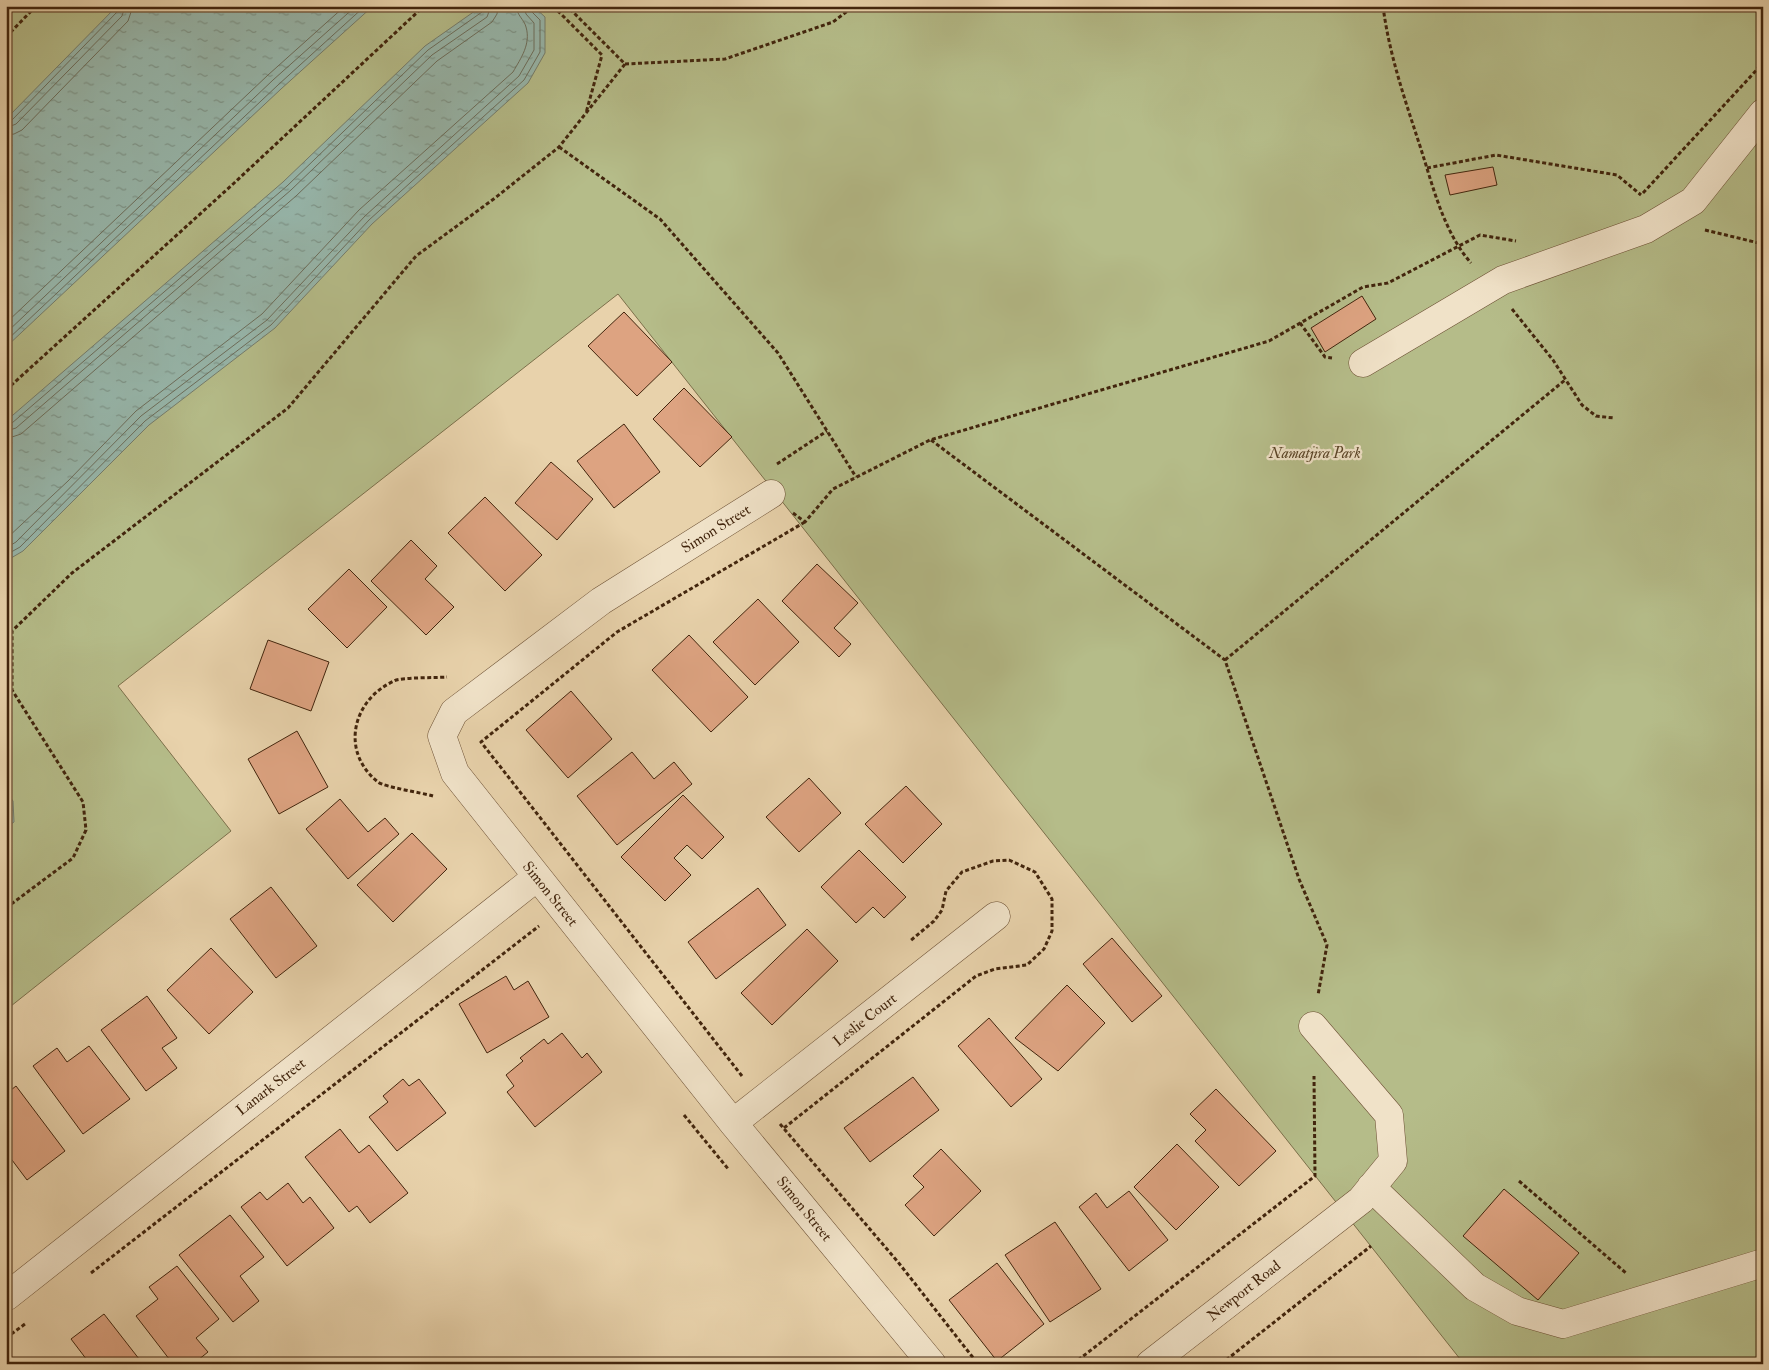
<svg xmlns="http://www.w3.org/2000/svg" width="1769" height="1370" viewBox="0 0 1769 1370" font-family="'IM FELL Double Pica',serif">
<defs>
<pattern id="water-ripples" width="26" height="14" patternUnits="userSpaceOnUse" patternTransform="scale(1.25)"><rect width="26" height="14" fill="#97b7ac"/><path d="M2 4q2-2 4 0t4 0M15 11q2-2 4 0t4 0" fill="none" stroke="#7d958a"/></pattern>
</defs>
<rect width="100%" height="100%" fill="#e8d2ab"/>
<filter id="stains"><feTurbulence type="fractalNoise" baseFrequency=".004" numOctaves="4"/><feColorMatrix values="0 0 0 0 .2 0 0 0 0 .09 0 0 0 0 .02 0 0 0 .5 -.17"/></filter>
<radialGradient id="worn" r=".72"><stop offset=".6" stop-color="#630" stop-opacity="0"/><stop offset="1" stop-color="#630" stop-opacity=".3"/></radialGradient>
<path fill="#b5bc89" stroke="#7c704b" d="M6,6H1763V1364H1464L618,294L118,686L231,831L6,1010Z"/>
<path fill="url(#water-ripples)" stroke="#757d6c" d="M373,6L281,89L6,347V119L116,7Z
M482,6H533L545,17V53L528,83L372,224L275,328L149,425L23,551L6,561V421L283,182L425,46Z
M6,791L13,801L14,822L6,828Z"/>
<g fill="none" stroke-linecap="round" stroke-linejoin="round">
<path stroke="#6c6e5c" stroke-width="1" d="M6,122L12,120L117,12L119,6
M6,128L16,124L122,16L125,6
M6,135L14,134L22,130L128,21L133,6
M6,323L268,75L345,6
M6,333L273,80L356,6
M6,341L278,85L365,6
M6,425L12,423L287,186L428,50L482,12L485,6
M6,431L16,428L291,190L432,55L487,17L491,6
M6,439L21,434L296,196L437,61L492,22L497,14L498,6
M6,539L68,481L136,411L262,314L359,210L513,72C521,58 531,44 526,27C524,19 517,16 516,6
M6,548L16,542L141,416L267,320L365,216L519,76L534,50V23L526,14L524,6
M6,555L20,547L145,421L271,325L369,220L524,80L540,52V20L531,11L530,6"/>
</g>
<path fill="#dda381" stroke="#42250d" d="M1493,167L1497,185L1450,195L1445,175Z
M1362,296L1376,319L1325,352L1311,328Z
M624,312L672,362L637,396L588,346Z
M684,388L732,437L700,467L653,419Z
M624,424L660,472L614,508L577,461Z
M551,462L593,499L557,540L515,503Z
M485,497L542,555L505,591L448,533Z
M411,540L437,566L425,579L454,607L426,635L371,581Z
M817,564L858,603L834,628L851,644L839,657L782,601Z
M349,569L387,607L347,648L308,609Z
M758,599L799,642L755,685L713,642Z
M689,635L748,697L711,732L652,670Z
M268,640L329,662L311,711L250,689Z
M571,691L612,739L568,778L526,730Z
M297,731L328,787L279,814L248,759Z
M632,752L654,779L674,762L692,784L617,845L577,796Z
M809,778L841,813L799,852L766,817Z
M906,786L942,824L903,863L865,824Z
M683,795L724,837L702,859L687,845L674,858L691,875L665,901L621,857Z
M340,799L368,832L385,818L399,834L348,879L306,829Z
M412,833L447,869L393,922L357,885Z
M859,850L906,897L884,918L873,907L856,923L821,887Z
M271,887L317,946L276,978L230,919Z
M758,888L786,925L716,979L688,942Z
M807,929L838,961L772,1025L741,993Z
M1112,938L1162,996L1132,1022L1083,964Z
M211,948L253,992L209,1034L167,990Z
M506,976L514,990L528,981L549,1017L487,1053L459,1004Z
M1067,985L1105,1023L1058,1071L1015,1038Z
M147,996L177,1038L162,1048L177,1068L146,1091L101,1030Z
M989,1018L1042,1079L1011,1107L958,1046Z
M562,1033L582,1058L587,1053L602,1072L535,1127L507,1092L514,1086L506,1075L523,1061L520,1058L544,1039L548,1044Z
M89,1046L130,1099L83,1134L33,1066L57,1048L67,1062Z
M913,1077L939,1110L870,1162L844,1128Z
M403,1079L409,1086L419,1079L446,1113L397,1151L369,1117L388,1102L383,1096Z
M16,1086L65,1151L27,1180L6,1152V1094Z
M1216,1089L1276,1151L1239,1186L1195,1141L1206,1130L1190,1114Z
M340,1129L359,1153L369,1145L408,1193L370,1223L357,1206L349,1212L305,1157Z
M1177,1144L1219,1187L1176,1230L1134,1187Z
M941,1149L981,1191L934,1236L905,1205L924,1187L913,1176Z
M288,1183L303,1203L310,1197L334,1228L287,1266L241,1207L260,1192L267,1200Z
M1504,1189L1579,1253L1538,1300L1463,1236Z
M1129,1191L1168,1240L1129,1271L1079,1207L1096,1193L1107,1208Z
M230,1215L264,1257L240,1276L259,1301L233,1322L179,1255Z
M1055,1222L1101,1289L1050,1322L1005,1255Z
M997,1263L1044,1324L997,1361L949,1300Z
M177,1266L219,1319L196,1338L208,1352L193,1364H173L136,1316L158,1299L149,1287Z
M104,1314L143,1364L84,1363L87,1360L71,1339Z"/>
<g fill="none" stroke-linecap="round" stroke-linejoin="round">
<g stroke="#6c5034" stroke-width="29">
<path id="minor" d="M1363,363L1503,280L1646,229L1693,201L1763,113
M771,494L601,601L454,712L442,736L455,773L733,1123L932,1364
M733,1123L996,916
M1371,1187L1475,1287L1517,1311L1563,1324L1763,1263
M6,1297L537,877
M1150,1364L1361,1200L1393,1161L1389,1115L1313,1026"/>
</g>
<path stroke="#42250d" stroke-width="3" stroke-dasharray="4 2.5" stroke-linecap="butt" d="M553,6L602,55L586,113
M1383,6C1389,54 1405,100 1420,146C1433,186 1443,231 1471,263
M6,37L36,6
M625,64L725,59L833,22L854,6
M559,147L660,219L778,353L856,477
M1427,168L1496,155L1617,175L1641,195
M1643,193L1763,63
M1705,230L1763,244
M1512,309L1553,360L1582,405L1596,416L1614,418
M1300,323L1325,357L1332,358
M6,390L232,185L424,6
M931,440L1225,660L1299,879L1327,945L1318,995
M777,464L827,431
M793,513L805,522L833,489L930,440L1269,341L1363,287L1388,283L1480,235L1516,241
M6,631H12
M1225,660L1565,380
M433,796C423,793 384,787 378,782C340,752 352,700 394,681C401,677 435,678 447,677
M6,908L73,858L86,830L83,802L12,690V631L72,573L288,408L416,256L495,198L559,147L625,64L567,6
M742,1076L481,742L617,632L805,522
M684,1115L729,1170
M780,1124L898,1262L978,1364
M784,1128L976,976L995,969L1027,965L1044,949L1052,931V899L1035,872L1009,860L993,861L962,872L946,891L942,910L934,921L910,941
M1519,1181L1626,1273
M91,1273L539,926
M6,1338L25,1324
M1073,1364L1315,1176L1314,1076
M1221,1364L1371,1246"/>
<use href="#minor" stroke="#f0e2c8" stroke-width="28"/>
</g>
<g text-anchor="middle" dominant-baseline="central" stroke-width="4.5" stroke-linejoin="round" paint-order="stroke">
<g font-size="15" font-style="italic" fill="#594326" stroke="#f0e2c8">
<text x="1315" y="453">Namatjira Park</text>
</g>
<g font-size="15" fill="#42250d" stroke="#f0e2c8">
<text transform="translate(716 529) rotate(-32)">Simon Street</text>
<text transform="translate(550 894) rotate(51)">Simon Street</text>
<text transform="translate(865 1020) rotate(-38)">Leslie Court</text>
<text transform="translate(271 1087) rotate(-38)">Lanark Street</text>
<text transform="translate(804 1209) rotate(51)">Simon Street</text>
<text transform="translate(1244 1291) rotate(-38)">Newport Road</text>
</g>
</g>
<rect width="1769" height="1370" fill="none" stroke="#e8d2ab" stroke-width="25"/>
<rect x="8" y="8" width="1754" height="1355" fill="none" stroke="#42250d" stroke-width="2.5"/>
<rect x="12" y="12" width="1744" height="1345" fill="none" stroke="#42250d"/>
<rect width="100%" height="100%" filter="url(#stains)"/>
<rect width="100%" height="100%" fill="url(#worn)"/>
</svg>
